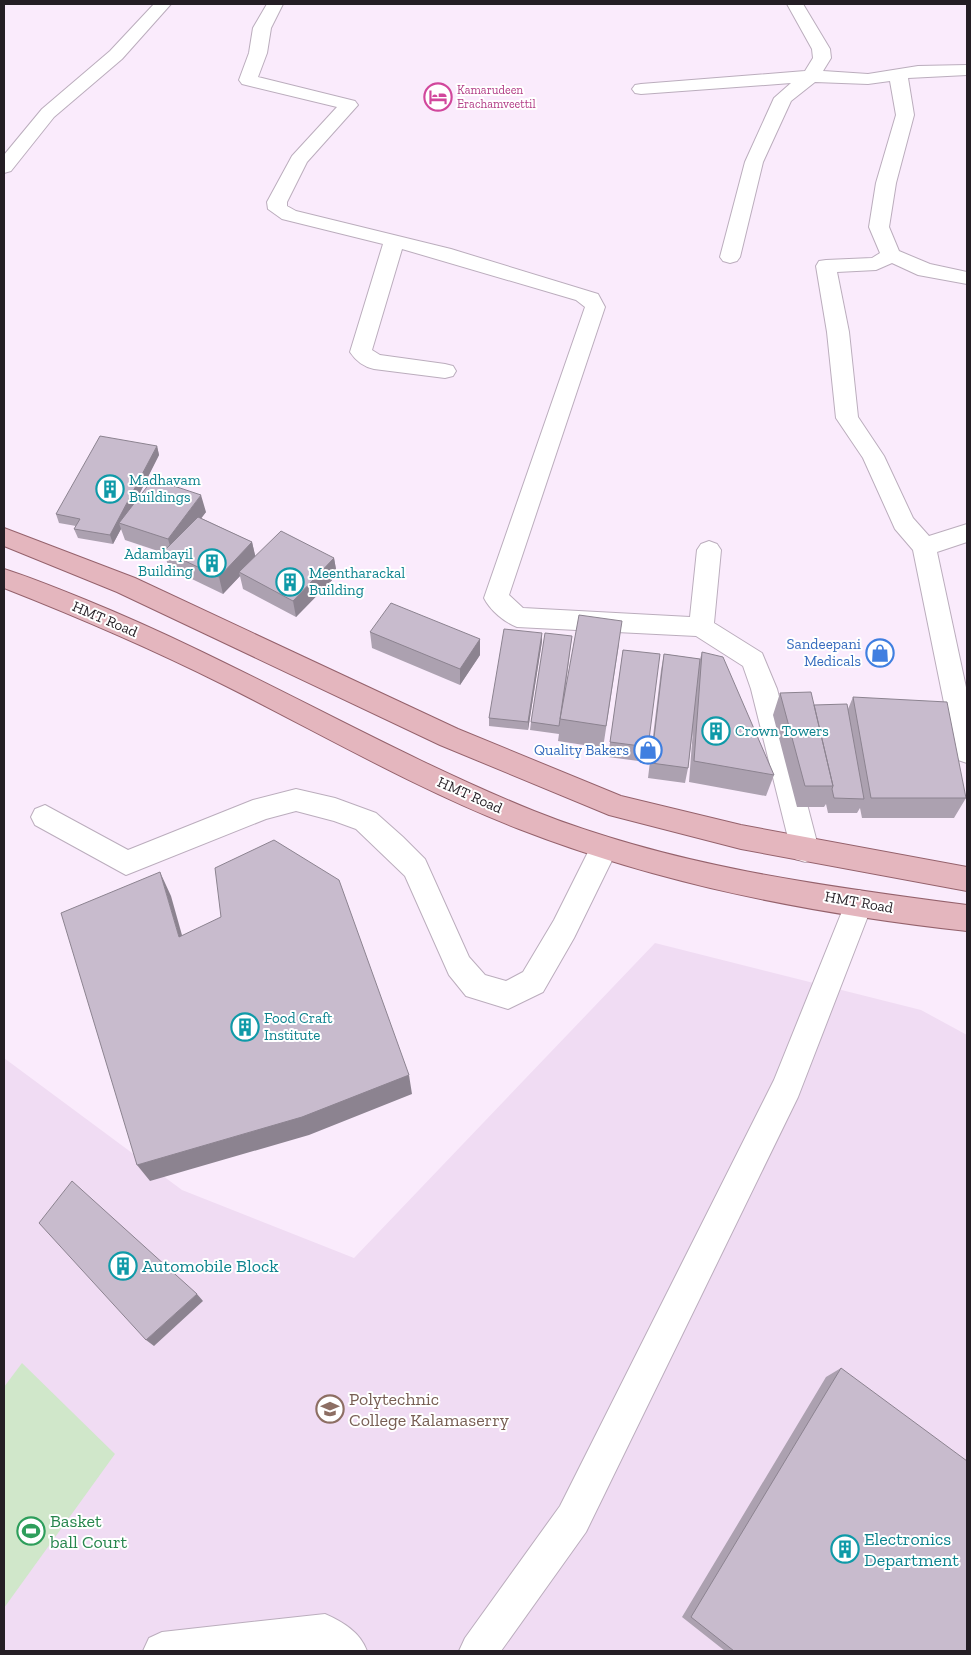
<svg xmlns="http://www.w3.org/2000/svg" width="971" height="1655" viewBox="0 0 971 1655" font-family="'Zilla Slab',serif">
<rect width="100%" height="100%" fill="#faebfc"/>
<path fill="#f0dcf3" d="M655,943L921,1010L967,1035V1651H4V1058L182,1190L354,1258Z"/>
<path fill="#d0e7ca" d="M22,1363L115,1454L4,1608V1387Z"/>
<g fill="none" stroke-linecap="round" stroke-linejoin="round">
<g stroke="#bbadbd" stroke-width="2">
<path id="minor" d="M154,4H171L122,59L54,117L11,171L4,173V155L42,109L110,51Z
M267,4H283L271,28L267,53L258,77L355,101L358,105L307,162L287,202V206L296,211L451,249L598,294L605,307L509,595L523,608L690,617L697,550L701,544L709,541L717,544L721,550L714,623L762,653L777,689L819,850L815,859L805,862L795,859L791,850L751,689L743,666L696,636L517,627C504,622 490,610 484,598L585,307L576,300L402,249L372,350L380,355L445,364L453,366L456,371L453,376L445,378L374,369C364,367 356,361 350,352L383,244L282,219L268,209L267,202L292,156L337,107L242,84L239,80L249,53L253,28Z
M787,4H803L830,49L831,58L823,71L868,74L918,66L967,65V75L908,78L914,115L896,183L889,227L899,251L930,264L967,272V284L918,275L892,263L876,270L837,272L849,332L858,417L884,456L913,518L929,536L967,524V542L937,552L967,692V763L958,760L954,752L913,550L895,529L863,458L836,418L827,332L816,266L819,261L826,260L872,258L880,253L869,227L876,183L896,115L890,81L868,84L815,82L791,101L763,162L740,257L737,261L730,263L723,261L720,257L745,162L774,98L791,83L641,94L635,93L632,89L635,85L641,84L805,71L813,58L812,49Z
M296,789L335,798L376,813L403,837L425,859L469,957L485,975L506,981L523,972L554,920L594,840L604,836L614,840L618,848L574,938L543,992L508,1009L466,996L449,975L405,876L356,829L334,821L296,811L266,819L126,875L35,825L31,817L35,809L45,805L128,850L253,800Z
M859,890L869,894L873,903L798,1097L586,1532L501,1651H459L465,1638L560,1506L774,1080L849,894Z
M325,1614C343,1622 360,1632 367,1651H143L149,1638L162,1632Z"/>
</g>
<g stroke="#95626c" stroke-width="2">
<path id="major" d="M4,528L135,578L458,729L621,796L741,825L967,867V891L741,849L609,815L440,745L117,592L4,546Z
M4,569C32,578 59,589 86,600C239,662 381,749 534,811C672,866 821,886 967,905V931C814,914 663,885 519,829C416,789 320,733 222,684C150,648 78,617 4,588Z"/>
</g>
<use href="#minor" fill="#fff" fill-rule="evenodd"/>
<use href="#major" fill="#e4b6be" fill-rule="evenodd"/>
</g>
<path fill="#aca1b0" d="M157,446L159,455L135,503L206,512L201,518L252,542L255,556L334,558L337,575L296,617L243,589L240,576L223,594L169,568L164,553L125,540L121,529L113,544L78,538L74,529L76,526L59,523L56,514Z
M370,632L480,639V655L460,685L372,648Z
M572,636L565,692L619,644L603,748L558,741L559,734L530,730L531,722Z
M542,641L528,730L489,726V718Z
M623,650L648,747L646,762L608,757Z
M702,652L774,775L766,796L689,782L693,730L688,768L685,783L648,778L661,670L664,654L700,659Z
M780,693L814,706L848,709L853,697L966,798L954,818H862L860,808L857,813H828L826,804L824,807H797L773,715Z
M841,1368L967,1651H725L682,1617L826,1377Z"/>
<path fill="#8c8390" d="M157,446L159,455L124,524L119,523L121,529L113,544L110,535Z
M201,495L206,512L173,556L168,539Z
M252,542L256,559L239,572L240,576L223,594L219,577Z
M334,558L337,575L296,617L293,601Z
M542,633V641L528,730V722Z
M480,639V655L460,685V669Z
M160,872L171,896L189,960L179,937Z
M409,1075L412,1094L309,1135L150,1181L137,1165Z
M197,1294L203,1301L154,1346L146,1340Z"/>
<path fill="#c8bbcd" stroke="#8c8390" d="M100,436L157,446L110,535L74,529L80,519L56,514Z
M153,479L201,495L168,539L119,523Z
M198,517L252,542L219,577L164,551Z
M281,531L334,558L293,601L239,572Z
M391,603L480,639L460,669L370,632Z
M579,615L622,621L606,726L560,719Z
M504,629L542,633L528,722L489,718Z
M545,633L572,636L559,726L531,722Z
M623,650L660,654L648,747L610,742Z
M702,652L723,657L774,775L694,761Z
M664,654L700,659L688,768L651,763Z
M811,692L833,786H805L780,693Z
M853,697L947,702L966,798H871Z
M847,704L864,799L834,798L832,789L833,786L814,705Z
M274,840L339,880L409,1075L302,1117L137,1165L61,913L160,872L179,937L221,917L215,868Z
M72,1181L197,1294L146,1340L39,1223Z
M841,1368L967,1461V1651H734L691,1617Z"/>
<defs>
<g id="hotel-ring" transform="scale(1.4375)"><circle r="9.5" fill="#fff" stroke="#d1479c" stroke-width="1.5"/><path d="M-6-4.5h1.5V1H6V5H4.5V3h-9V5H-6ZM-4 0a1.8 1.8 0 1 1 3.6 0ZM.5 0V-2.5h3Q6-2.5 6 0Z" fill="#d1479c"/></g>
<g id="building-ring" transform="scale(1.4375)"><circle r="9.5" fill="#fff" stroke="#0f9aa8" stroke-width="1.5"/><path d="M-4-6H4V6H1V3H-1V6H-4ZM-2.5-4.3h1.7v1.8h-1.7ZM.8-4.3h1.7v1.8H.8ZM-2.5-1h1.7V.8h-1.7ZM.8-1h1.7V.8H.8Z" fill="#0f9aa8"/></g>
<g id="shop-ring" transform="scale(1.4375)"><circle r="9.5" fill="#fff" stroke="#3f7fe0" stroke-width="1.5"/><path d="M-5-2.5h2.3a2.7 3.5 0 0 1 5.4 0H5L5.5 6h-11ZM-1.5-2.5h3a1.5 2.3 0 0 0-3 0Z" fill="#3f7fe0"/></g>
<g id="university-ring" transform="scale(1.4375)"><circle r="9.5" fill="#fff" stroke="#8d6e63" stroke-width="1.5"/><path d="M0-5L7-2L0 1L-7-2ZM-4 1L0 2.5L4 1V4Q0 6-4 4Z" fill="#8d6e63"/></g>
<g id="stadium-ring" transform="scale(1.4375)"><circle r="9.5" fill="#fff" stroke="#2e9e5b" stroke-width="1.5"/><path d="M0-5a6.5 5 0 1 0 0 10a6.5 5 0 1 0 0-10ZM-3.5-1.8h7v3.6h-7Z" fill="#2e9e5b"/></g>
</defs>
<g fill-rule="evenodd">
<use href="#hotel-ring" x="438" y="97"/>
<use href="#building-ring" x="110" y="489"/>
<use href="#building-ring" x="212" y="563"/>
<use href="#building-ring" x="290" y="582"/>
<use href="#shop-ring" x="880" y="653"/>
<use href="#building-ring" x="716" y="731"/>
<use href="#shop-ring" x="648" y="750"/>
<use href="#building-ring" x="245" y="1027"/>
<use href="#building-ring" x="123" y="1266"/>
<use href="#university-ring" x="330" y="1409"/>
<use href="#stadium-ring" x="31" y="1531"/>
<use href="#building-ring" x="845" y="1549"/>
</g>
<g text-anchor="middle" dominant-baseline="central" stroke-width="4" stroke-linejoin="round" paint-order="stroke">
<g font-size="12" fill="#b23c85" stroke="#fff" text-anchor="start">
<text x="457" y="90">Kamarudeen<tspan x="457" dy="14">Erachamveettil</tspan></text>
</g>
<g font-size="15" fill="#0d838f" stroke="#fff" text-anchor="start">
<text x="129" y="480">Madhavam<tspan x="129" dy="17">Buildings</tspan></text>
<text x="193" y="554" text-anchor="end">Adambayil<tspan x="193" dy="17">Building</tspan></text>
<text x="309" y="573">Meentharackal<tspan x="309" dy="17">Building</tspan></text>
<text x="735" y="731">Crown Towers</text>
<text x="264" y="1018">Food Craft<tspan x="264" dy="17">Institute</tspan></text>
</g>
<g font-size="15" fill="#241e24" stroke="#fff">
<text transform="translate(105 619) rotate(23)">HMT Road</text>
<text transform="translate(470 795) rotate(24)">HMT Road</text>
<text transform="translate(859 902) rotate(10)">HMT Road</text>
</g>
<g font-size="15" fill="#366cbe" stroke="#fff" text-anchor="end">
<text x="861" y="644">Sandeepani<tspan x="861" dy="17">Medicals</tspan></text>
<text x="629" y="750">Quality Bakers</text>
</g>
<g font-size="18" fill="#0d838f" stroke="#fff" text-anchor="start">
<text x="142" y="1266">Automobile Block</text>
<text x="864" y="1539">Electronics<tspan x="864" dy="21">Department</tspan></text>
</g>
<g font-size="18" fill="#785e54" stroke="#fff" text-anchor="start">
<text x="349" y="1399">Polytechnic<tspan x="349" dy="21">College Kalamaserry</tspan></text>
</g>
<g font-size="18" fill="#27864d" stroke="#fff" text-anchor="start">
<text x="50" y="1521">Basket<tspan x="50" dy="21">ball Court</tspan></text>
</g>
</g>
<rect width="971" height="1655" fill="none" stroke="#241e24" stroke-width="10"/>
</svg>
